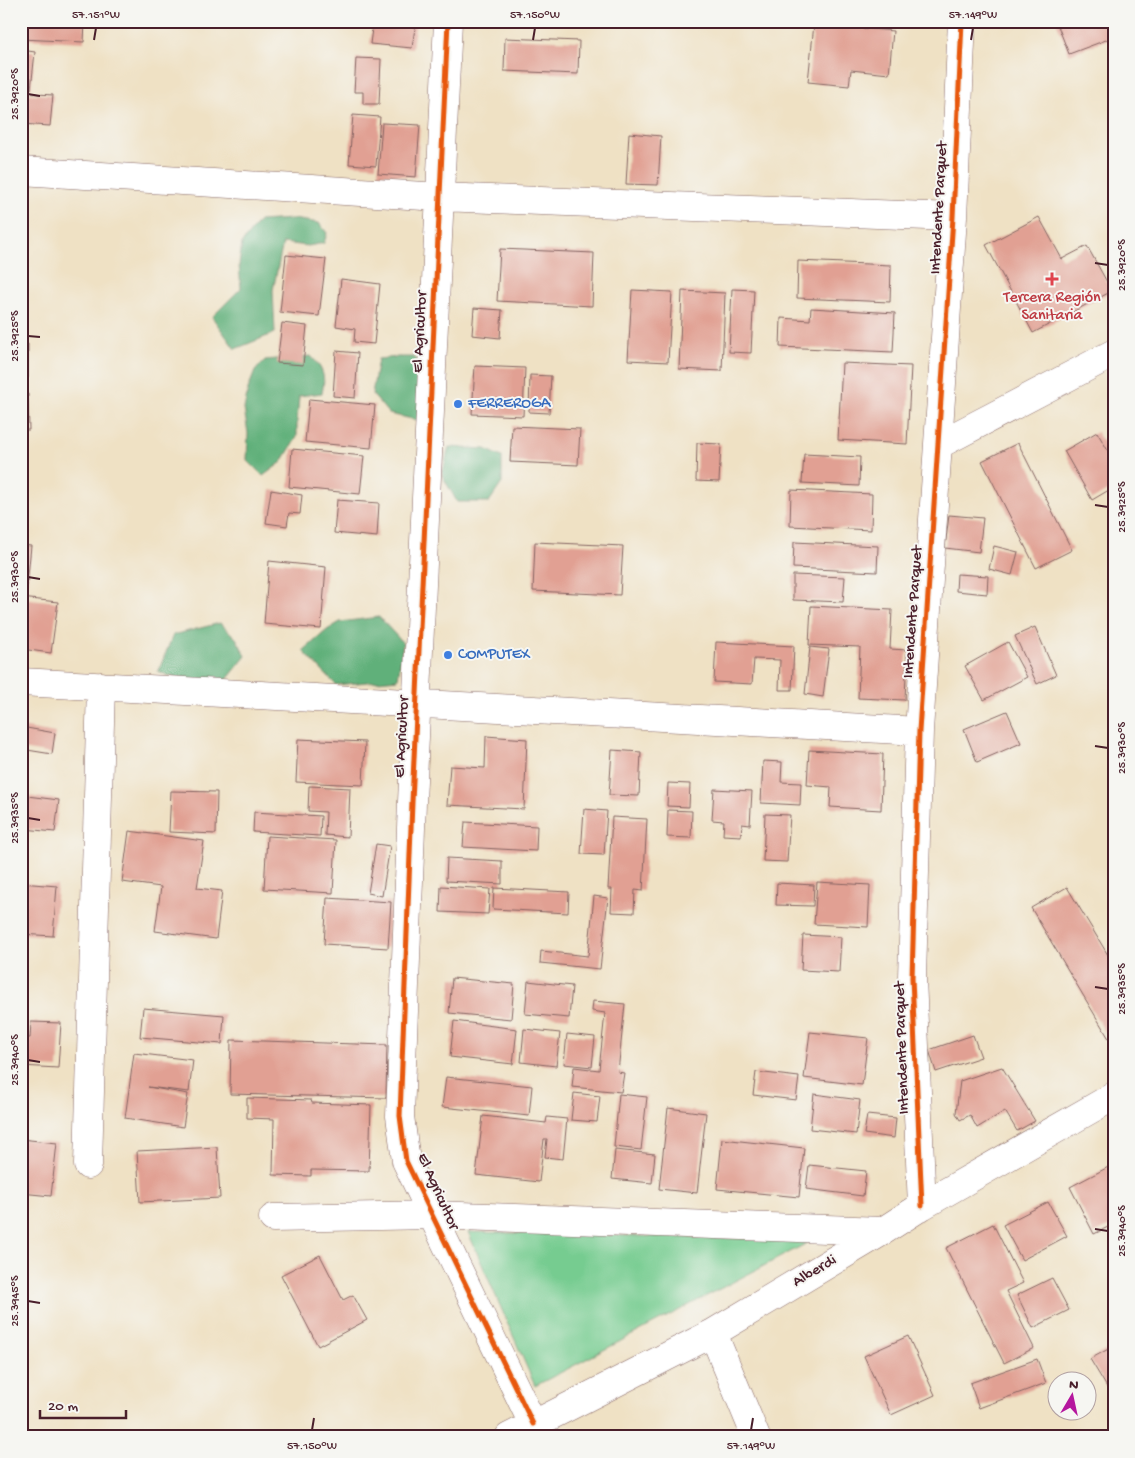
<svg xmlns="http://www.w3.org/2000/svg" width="1135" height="1458" viewBox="0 0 1135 1458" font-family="'Gochi Hand',sans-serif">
<rect width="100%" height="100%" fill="#f6f6f2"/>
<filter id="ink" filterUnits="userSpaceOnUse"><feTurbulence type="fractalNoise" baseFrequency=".02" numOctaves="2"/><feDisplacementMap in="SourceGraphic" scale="10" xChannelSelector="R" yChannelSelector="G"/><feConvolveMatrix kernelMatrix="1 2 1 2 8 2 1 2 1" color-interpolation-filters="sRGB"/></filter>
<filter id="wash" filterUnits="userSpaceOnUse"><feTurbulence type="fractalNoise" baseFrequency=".0096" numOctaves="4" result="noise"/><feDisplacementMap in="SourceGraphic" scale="20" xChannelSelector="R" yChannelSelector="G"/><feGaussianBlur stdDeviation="1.12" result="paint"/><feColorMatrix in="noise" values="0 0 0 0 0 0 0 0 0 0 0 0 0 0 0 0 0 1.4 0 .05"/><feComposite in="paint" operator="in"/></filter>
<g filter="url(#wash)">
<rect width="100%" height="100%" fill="#efe1c4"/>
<path fill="#76cc90" stroke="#60765e" d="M468,1232L813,1240L535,1386Z"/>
<path fill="#60b07a" stroke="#556852" d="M293,219L319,223L327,233L324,243L308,246L283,243L273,290L275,333L235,349L212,317L241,288L239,265L242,243L259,221Z
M311,356C323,369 326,376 322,393L299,396L297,422V437L282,462L263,476L247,460L248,433L244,409L248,389L255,371L265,360Z
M398,357H413L426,366L422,421L389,414L372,394L378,359Z
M449,447L486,449L502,457V483L489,502H457L442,475Z
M379,617L403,643L398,679L336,685L303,651L327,630L340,622Z
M220,623L236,638L246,656L225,682L192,683L158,672L173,635Z"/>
<g id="blocks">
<path fill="#e1a093" d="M21,21H85L84,42L21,39Z
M373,21H416L412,48L370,44Z
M1056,21H1114V37L1069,54Z
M814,24L893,31L889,74L851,70L849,86L808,82Z
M505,38L579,41L578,74L504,71Z
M21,50L35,52L31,89L21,88Z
M356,58L381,59L379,104H363V92H354Z
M21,93L53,95L50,126L21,124Z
M353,115L380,117L376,166L349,164Z
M382,123L420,125L416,177L378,174Z
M629,133L661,136L658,185L626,184Z
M1039,217L1062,259L1087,246L1112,291L1033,333L986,245Z
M500,249L594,253L592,306L497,301Z
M286,255L326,259L319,316L280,312Z
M798,261L891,265L890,302L797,298Z
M341,279L380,284L374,344L354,342L355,329L336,326Z
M732,289L754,290L751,353L729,352Z
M632,290L672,292L668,362L628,360Z
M682,291L725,293L722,371L679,369Z
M474,308L502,310L500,338L472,335Z
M811,308L895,313L893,352L780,347L781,318L810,320Z
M282,323L307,326L303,365L277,363Z
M21,344H28V378H21Z
M336,351L358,353L355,398L333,396Z
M842,363L911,366L907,444L838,440Z
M475,366L525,368L523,416L472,414Z
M530,375L551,376L549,413L529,412Z
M21,394H28L29,430H21Z
M309,399L375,405L371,448L305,442Z
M512,426L580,429L578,465L510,462Z
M1097,432L1114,461V487L1092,500L1064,451Z
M697,443L721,444L719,482L696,481Z
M1018,443L1072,550L1036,568L982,461Z
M292,449L364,456L360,494L289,487Z
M804,454L860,457L859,486L802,483Z
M271,490L302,495L300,514L289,513L287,526L266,523Z
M791,490L872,494L871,530L790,526Z
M337,500L379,503L377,537L334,533Z
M949,515L983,518L979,552L945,548Z
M535,542L623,546L620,595L533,591Z
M794,542L878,546L877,572L793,568Z
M21,545L31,546L27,586L21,585Z
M994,546L1018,552L1012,575L989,569Z
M269,561L326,567L321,629L264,624Z
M957,574L988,576L987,594L956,591Z
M793,575L845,577L843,602L793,600Z
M21,598L58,602L51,653L21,649Z
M811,606L892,610L890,649L907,650L905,700L858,698L860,647L809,645Z
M1035,627L1056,675L1037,684L1015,636Z
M716,642L794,646L792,690H779L780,660L754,659L752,684L714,682Z
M1008,642L1027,677L984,700L965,666Z
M810,647L829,649L823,697L805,694Z
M1007,711L1021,743L977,762L964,729Z
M21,727L55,733L52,754L21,749Z
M486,736L527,739L524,809L447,805L450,766L485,768Z
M298,739L365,742L363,785L296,782Z
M612,750L641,752L639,796L609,795Z
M809,750L883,754L881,810L830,807L831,787L807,785Z
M763,761L782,762L781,782L801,783L800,805L761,803Z
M668,783L690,784L689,807L667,806Z
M309,786L350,788L348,837L325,835L326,812L308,811Z
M714,789L752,791L750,825L742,824L741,836L723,835L724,821L712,820Z
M171,791L217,792L216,834L169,832Z
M27,796L59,800L55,832L24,829Z
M584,809L607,811L604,855L581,854Z
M668,810L692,811L691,838L667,837Z
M254,812L321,816L320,836L253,832Z
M765,814L790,815L787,862L763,861Z
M612,817L647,819L643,891L635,890L634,913L611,912L612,889H608Z
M465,822L537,826L536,851L463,847Z
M129,831L204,841L197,888L222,891L216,939L155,931L161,887L122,882Z
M267,836L336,840L333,893L264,889Z
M376,844L390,846L382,896L368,893Z
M447,858L502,861V884L446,881Z
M817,882L870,885L868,927L814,924Z
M21,883L57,886L53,936L21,934Z
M777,883L814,885L813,906L776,905Z
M441,886L490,889L488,914L440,912Z
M1067,887L1114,965V1047L1031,908Z
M494,888L569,892L568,913L493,909Z
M594,896L608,898L600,969L540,963L541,951L588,956Z
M327,898L391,902L388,948L324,944Z
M803,935L841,937L839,972L801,970Z
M452,978L514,984L511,1019L449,1013Z
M528,981L572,986L569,1018L525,1014Z
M593,1001L625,1004L618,1072L624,1073L621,1092L572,1087L574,1067L599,1070L605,1013L592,1011Z
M143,1008L224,1015L222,1044L140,1037Z
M454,1021L517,1029L513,1064L450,1057Z
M31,1022L61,1023L58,1068L21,1066V1038H30Z
M524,1029L560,1033L556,1066L521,1062Z
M810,1032L868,1038L862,1085L804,1078Z
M567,1034L595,1037L592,1067L564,1064Z
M973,1035L981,1057L936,1072L929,1050Z
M231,1040L387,1045L386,1098L230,1094Z
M134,1053L193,1060L189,1092L148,1087L188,1094L183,1127L125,1118Z
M1002,1067L1035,1121L1017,1131L1005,1111L977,1128L970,1115L960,1120L956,1113L960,1081Z
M756,1072L799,1077L796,1100L753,1095Z
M446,1077L532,1086L529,1116L442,1107Z
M574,1093L600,1096L597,1122L571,1120Z
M619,1094L647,1097L641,1150L614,1147Z
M814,1094L860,1100L856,1134L810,1129Z
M247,1098L311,1100L312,1103L371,1105L369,1171L311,1170V1176L273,1175L274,1119L247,1118Z
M668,1108L706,1113L697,1193L659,1189Z
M867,1115L896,1118L894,1138L864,1134Z
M483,1116L546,1123L547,1117L567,1119L563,1159L545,1157L547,1139H544L539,1182L476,1175Z
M21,1139L57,1143L51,1196L21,1193Z
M722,1139L804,1148L799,1197L717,1189Z
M217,1147L220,1198L140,1202L137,1151Z
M615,1150L655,1154L652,1183L612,1179Z
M1114,1164V1224L1094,1234L1070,1187Z
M809,1165L866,1171L863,1196L806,1189Z
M1048,1202L1067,1236L1022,1260L1003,1225Z
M993,1224L1023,1283L1006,1291L1034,1348L1004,1363L946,1248Z
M320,1255L343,1300L353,1295L367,1320L318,1346L281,1275Z
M1052,1278L1069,1310L1033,1328L1017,1295Z
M908,1336L935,1395L891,1415L864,1356Z
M1114,1346V1386L1108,1389L1090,1359Z
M1037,1359L1046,1383L979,1408L970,1383Z"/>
</g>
</g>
<g filter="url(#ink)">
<use href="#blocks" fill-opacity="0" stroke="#846361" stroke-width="1"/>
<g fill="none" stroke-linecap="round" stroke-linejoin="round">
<g stroke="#846361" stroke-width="29">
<path id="street" d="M448,21L412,802L400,1116L406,1161L533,1424
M21,171L440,197L953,217
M938,445L1114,353
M21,682L919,731
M88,1165L101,686
M922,1206L912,978L919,731L953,217L962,21
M273,1218L433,1215L883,1231
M713,1333L756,1437
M509,1437L713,1333L883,1231L922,1206L1114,1096"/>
</g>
<use href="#street" stroke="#fff" stroke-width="28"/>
<g stroke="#f6f6f2" stroke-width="8">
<path id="cycleway" d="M448,21L412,802L400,1116L406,1161L533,1424
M922,1206L912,978L919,731L953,217L962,21"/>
</g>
<use href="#cycleway" stroke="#e8590c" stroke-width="5"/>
</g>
</g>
<path fill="none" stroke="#4a1f2b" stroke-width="2" d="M94,40L96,28M533,40L535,28M971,40L973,28M28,94L40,96M1095,263L1108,265M28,336L40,337M1095,505L1108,507M28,577L40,579M1095,746L1108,748M28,818L40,820M1095,987L1108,989M28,1060L40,1062M1095,1229L1108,1231M28,1301L40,1303M312,1430L314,1418M751,1430L753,1418"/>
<path fill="#e0444e" stroke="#f6f6f2" stroke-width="2" d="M1049.5 271.5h5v5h5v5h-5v5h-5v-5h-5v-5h5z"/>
<g fill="#3f7fe0" stroke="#f6f6f2" stroke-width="2">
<circle cx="458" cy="404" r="5"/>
<circle cx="448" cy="655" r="5"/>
</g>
<g text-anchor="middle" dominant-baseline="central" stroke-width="4" stroke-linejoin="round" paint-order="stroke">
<g font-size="16" fill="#4a1f2b" stroke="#f6f6f2">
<text transform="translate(940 208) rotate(-87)">Intendente Parquet</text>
<text transform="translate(421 332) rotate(-87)">El Agricultor</text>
<text transform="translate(914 612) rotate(-86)">Intendente Parquet</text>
<text transform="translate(403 737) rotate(-87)">El Agricultor</text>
<text transform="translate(903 1048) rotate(-92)">Intendente Parquet</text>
<text transform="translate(437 1192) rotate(66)">El Agricultor</text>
<text transform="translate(815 1272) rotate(-31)">Alberdi</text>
</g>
<g font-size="16" fill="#be3a42" stroke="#f6f6f2">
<text x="1052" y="298">Tercera Región<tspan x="1052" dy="18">Sanitaria</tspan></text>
</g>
<g font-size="16" fill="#366cbe" stroke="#f6f6f2" text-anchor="start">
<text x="468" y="404">FERREROGA</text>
<text x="458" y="655">COMPUTEX</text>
</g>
</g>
<rect width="1135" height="1458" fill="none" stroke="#f6f6f2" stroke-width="55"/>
<g transform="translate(1072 1396) rotate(9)"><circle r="24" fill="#f6f6f2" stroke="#b1a0a2"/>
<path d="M0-4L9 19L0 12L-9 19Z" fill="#b5179e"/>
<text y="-8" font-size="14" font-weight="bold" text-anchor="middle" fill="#4a1f2b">N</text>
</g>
<path d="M40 1410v8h86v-8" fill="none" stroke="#4a1f2b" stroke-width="2.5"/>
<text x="48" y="1410" font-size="15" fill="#4a1f2b" stroke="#f6f6f2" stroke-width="4" paint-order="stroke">20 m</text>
<rect x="28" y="28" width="1080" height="1402" fill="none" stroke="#4a1f2b" stroke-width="2"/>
<g font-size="12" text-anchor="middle" fill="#4a1f2b">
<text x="96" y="18">57.151°W</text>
<text x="535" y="18">57.150°W</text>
<text x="973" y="18">57.149°W</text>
<text transform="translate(14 94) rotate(-90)" y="4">25.3920°S</text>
<text transform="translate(1121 265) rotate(-90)" y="4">25.3920°S</text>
<text transform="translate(14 336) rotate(-90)" y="4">25.3925°S</text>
<text transform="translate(1121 507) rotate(-90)" y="4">25.3925°S</text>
<text transform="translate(14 577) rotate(-90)" y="4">25.3930°S</text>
<text transform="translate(1121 748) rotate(-90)" y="4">25.3930°S</text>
<text transform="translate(14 818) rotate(-90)" y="4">25.3935°S</text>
<text transform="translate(1121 989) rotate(-90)" y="4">25.3935°S</text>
<text transform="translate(14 1060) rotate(-90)" y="4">25.3940°S</text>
<text transform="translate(1121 1231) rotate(-90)" y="4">25.3940°S</text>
<text transform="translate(14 1301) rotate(-90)" y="4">25.3945°S</text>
<text x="312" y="1449">57.150°W</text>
<text x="751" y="1449">57.149°W</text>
</g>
</svg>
